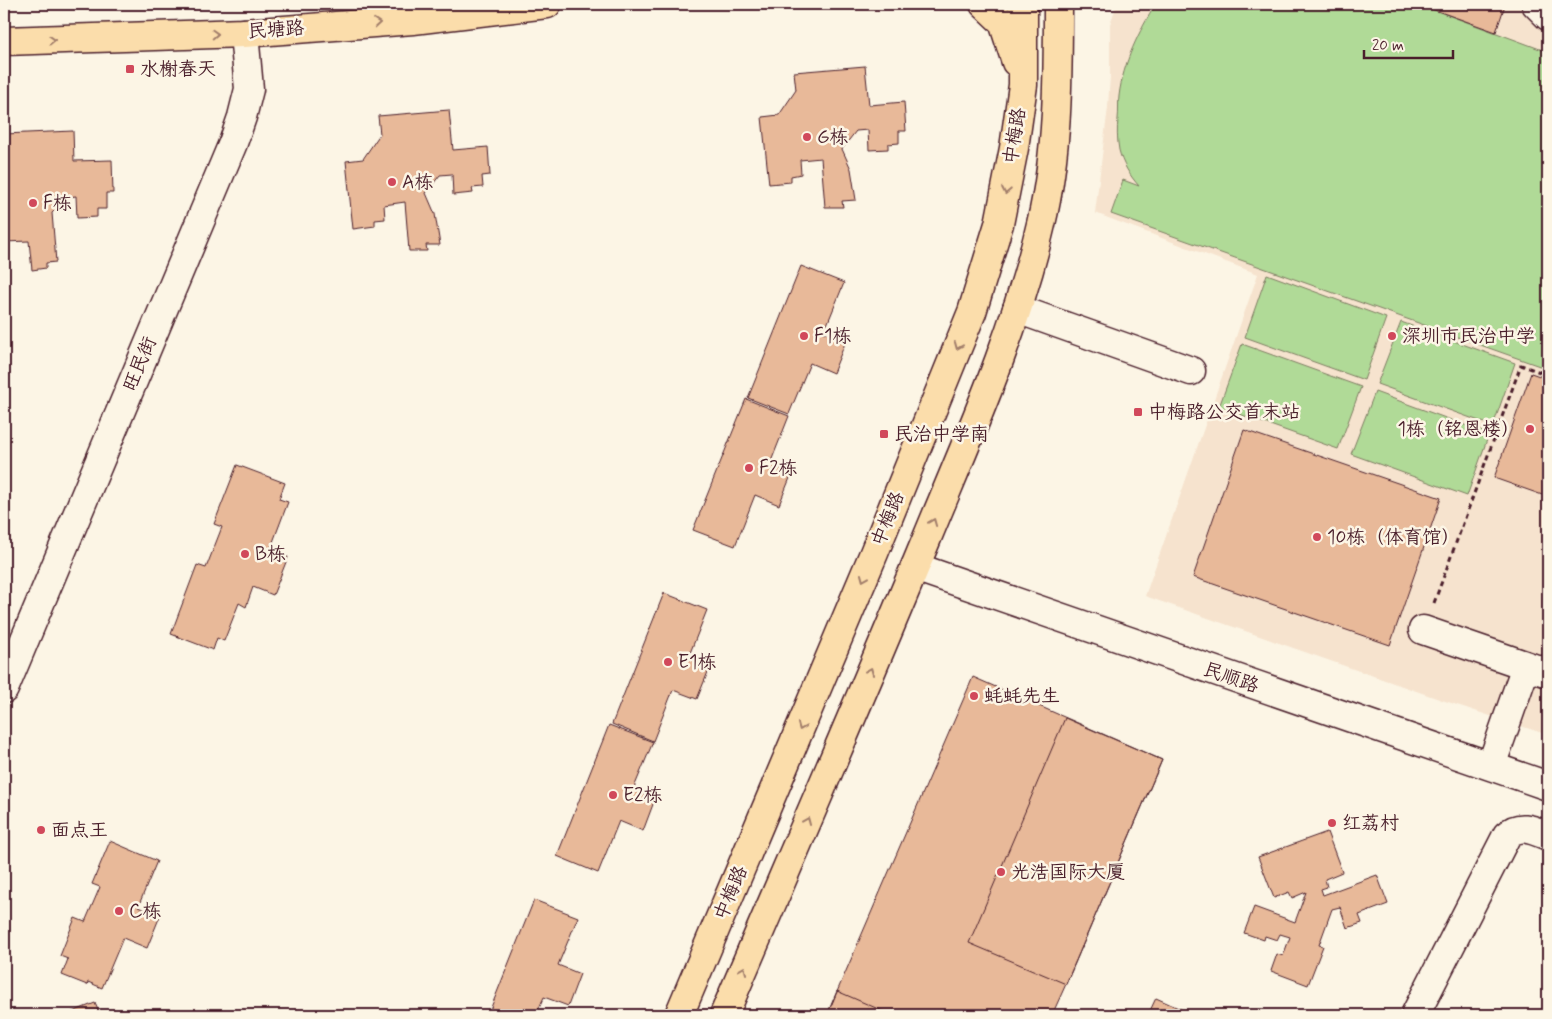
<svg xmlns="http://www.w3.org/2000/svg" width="1552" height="1019" viewBox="0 0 1552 1019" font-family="Mynerve,'LXGW WenKai TC',sans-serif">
<rect width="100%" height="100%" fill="#fcf5e5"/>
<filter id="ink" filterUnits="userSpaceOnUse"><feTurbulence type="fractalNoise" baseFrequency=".02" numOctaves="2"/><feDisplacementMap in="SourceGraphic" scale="10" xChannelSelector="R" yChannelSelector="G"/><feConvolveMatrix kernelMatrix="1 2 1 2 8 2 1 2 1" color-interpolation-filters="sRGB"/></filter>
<g filter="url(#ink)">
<path fill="#f6e3ce" d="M1117,4H1548V735L1442,700L1145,596L1258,274L1095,213L1108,107L1110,76V24Z"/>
<path fill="#b0da97" stroke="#7d7c61" d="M1156,4H1418L1548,52V369L1111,214L1123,180L1139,186C1130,176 1122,163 1119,150C1117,139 1117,129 1118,119C1119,111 1118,104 1119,96C1123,63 1139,31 1156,4Z
M1267,274L1386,318L1364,380L1245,337Z
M1401,322L1515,363L1493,426L1377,384Z
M1242,344L1361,387L1338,449L1219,407Z
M1375,392L1489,434L1467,496L1351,454Z"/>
<path fill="#e8b999" stroke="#4a1f2b" d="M1418,4H1501L1505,5L1496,32Z
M865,66L869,105L904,102L906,131H899V143L888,144V149L869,150L868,130L856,131L842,149L851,169L856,200L842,201L843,207H825L821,158L800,160L801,174L791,176V182L769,184L762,117L779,115L796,90L794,72Z
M449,110L453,150L488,147L490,175L482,176L483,187L472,188L473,193L453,195L452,174L440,175L426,193L435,214L440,245H426L427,251H409L405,202L384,205L385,219L375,220V226L353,229L346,161L363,159L380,134L378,116Z
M73,131L74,161L112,160L113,193H106V209H97V217L77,218L76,196L68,197L52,213L56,262L46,263V268L32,270L29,241L4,242V134Z
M801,266L844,283L824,332L846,341L833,373L810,363L789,414L748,398Z
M1531,373L1548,379V497L1494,478Z
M746,399L789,416L770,464L792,473L779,505L755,495L735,546L693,530Z
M1244,430L1441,498L1390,645L1193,577Z
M237,465L285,483L279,499L288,502L270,550L288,557L273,595L253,587L246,607L239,603L224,641L217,638L213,650L171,634L197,565L206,568L222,527L214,524Z
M664,593L707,610L688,658L710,667L697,699L673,690L653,741L612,724Z
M973,677L1162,760L1066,984L1052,1015H827Z
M1065,718L1162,760L1066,984L969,943Z
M609,725L653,742L633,790L655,799L643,831L619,821L598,873L557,856Z
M1327,832L1342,872L1325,879L1327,887L1321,889L1323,895L1377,875L1388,904L1359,915L1362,923L1347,928L1340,907L1332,909L1319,945L1323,946L1308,985L1271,971L1277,954L1283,956L1290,937L1280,934L1277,940L1265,936L1264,940L1244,933L1254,907L1295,922L1306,892L1292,898L1289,892L1274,898L1258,857Z
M110,841L157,861L138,907L160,916L147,948L123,938L102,988L88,982L87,985L62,975L68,959L60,956L75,918L85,922L100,887L92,884Z
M534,900L578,917L558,965L580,974L568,1006L544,997L536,1015H488Z
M837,991L892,1015H827Z
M1156,998L1194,1015H1148Z
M95,1003L100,1015H65Z"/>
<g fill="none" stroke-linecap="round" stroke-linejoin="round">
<g stroke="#4a1f2b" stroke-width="31">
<path id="minor" d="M1536,4L1548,16
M1017,309L1191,371
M915,567L1548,786
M1423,630L1548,673
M4,689L233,143L242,117L249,89L244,33
M1491,766L1526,666
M1415,1015L1507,835C1520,823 1533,830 1548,836"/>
</g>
<g stroke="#4a1f2b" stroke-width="31">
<path id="major" d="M984,4L1003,22L1016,62
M4,41L244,33L413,20L547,4
M679,1015L874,553L972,312L999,224L1014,148L1023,85V4
M724,1015C792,856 861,698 927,538C969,436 1016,332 1041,224C1058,152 1058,78 1058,4"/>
</g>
<path stroke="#4a1f2b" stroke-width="3" stroke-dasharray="5 4" stroke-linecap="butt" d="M1434,603L1521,365L1548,375"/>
<use href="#minor" stroke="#fcf5e5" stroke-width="28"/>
<use href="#major" stroke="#fbddab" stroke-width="28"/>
</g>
<defs><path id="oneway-chevron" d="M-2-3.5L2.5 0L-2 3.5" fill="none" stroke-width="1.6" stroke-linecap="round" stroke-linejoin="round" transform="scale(1.25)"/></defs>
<g stroke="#a27e6b">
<use href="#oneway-chevron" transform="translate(377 23) rotate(-5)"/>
<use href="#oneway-chevron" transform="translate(215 34) rotate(-2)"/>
<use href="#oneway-chevron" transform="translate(52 40) rotate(-2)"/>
<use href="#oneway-chevron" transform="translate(1006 191) rotate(101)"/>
<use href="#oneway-chevron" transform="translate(958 346) rotate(112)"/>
<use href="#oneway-chevron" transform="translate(933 522) rotate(-68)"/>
<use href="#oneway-chevron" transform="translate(864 578) rotate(113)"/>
<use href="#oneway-chevron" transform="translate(870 671) rotate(-67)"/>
<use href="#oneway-chevron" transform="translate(801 727) rotate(113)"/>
<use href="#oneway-chevron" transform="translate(807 821) rotate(-67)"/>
<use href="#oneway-chevron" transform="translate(743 970) rotate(-67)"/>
</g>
</g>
<g fill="#d1495b" stroke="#fcf5e5" stroke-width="2">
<rect x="125" y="64" width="10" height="10" rx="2.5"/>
<circle cx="807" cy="137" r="5"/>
<circle cx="392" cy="182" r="5"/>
<circle cx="33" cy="203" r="5"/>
<circle cx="804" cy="336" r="5"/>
<circle cx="1392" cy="336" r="5"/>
<rect x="1133" y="407" width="10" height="10" rx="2.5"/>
<circle cx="1530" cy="429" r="5"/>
<rect x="879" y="429" width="10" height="10" rx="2.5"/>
<circle cx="749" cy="468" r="5"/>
<circle cx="1317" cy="537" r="5"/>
<circle cx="245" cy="554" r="5"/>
<circle cx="668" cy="662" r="5"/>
<circle cx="974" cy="696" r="5"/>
<circle cx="613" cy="795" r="5"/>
<circle cx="1332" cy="823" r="5"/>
<circle cx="41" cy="830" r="5"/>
<circle cx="1001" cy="872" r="5"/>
<circle cx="119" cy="911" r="5"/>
</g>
<g text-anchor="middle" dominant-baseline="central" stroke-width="5" stroke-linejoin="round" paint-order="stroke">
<g font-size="19" fill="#4a1f2b" stroke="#fcf5e5">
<text transform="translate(276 30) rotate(-4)">民塘路</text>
<text transform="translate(1015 136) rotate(-81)">中梅路</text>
<text transform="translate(140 364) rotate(-67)">旺民街</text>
<text transform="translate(888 519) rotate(-68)">中梅路</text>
<text transform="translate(1231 678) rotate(19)">民顺路</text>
<text transform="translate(731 893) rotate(-67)">中梅路</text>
</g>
<g font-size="19" fill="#4a1f2b" stroke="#fcf5e5" text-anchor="start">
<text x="140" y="69">水榭春天</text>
<text x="817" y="137">G栋</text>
<text x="402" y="182">A栋</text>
<text x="43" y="203">F栋</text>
<text x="814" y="336">F1栋</text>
<text x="1402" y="336">深圳市民治中学</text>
<text x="1148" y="412">中梅路公交首末站</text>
<text x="1520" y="429" text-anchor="end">1栋（铭恩楼）</text>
<text x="894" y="434">民治中学南</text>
<text x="759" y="468">F2栋</text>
<text x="1327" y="537">10栋（体育馆）</text>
<text x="255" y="554">B栋</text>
<text x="678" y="662">E1栋</text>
<text x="984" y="696">蚝蚝先生</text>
<text x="623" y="795">E2栋</text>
<text x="1342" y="823">红荔村</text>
<text x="51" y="830">面点王</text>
<text x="1011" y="872">光浩国际大厦</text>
<text x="129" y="911">C栋</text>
</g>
</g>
<rect width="1552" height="1019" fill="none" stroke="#fcf5e5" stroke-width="20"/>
<rect x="10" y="10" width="1532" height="999" fill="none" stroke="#4a1f2b" stroke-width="2" filter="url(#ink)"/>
<path d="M1364 50v8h89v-8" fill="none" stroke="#4a1f2b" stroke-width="2.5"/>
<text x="1372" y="50" font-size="15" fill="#4a1f2b" stroke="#fcf5e5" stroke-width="4" paint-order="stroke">20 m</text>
</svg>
